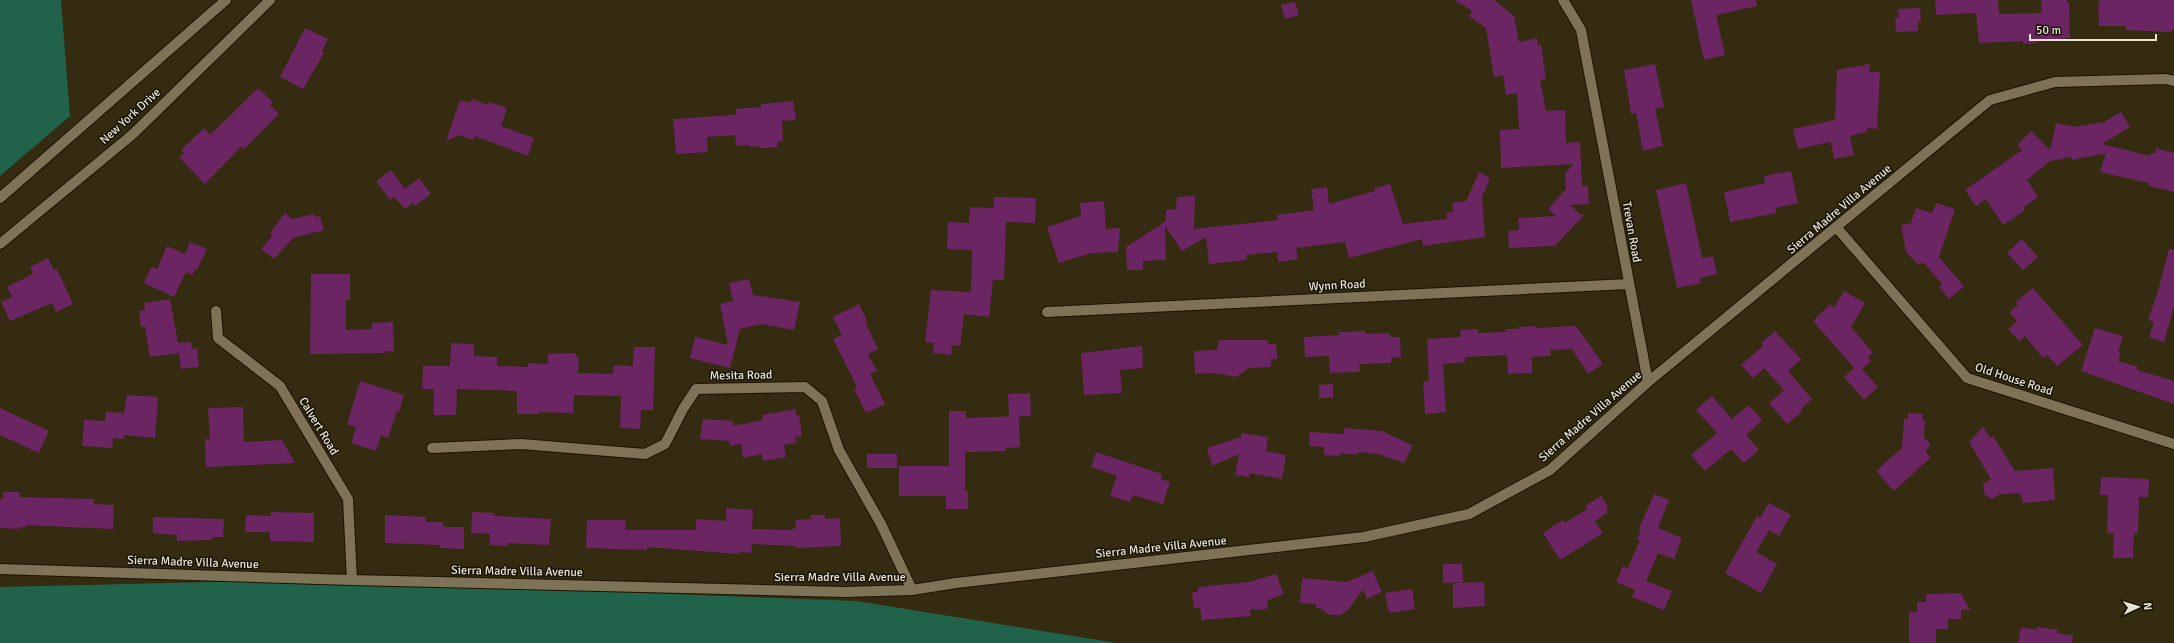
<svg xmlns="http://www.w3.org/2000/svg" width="2174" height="643" font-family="Signika,sans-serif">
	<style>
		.green { fill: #21634a }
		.building { fill: #6c2563 }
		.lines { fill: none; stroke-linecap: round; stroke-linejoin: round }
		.street-casing { stroke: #1d1300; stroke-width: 12 }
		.secondary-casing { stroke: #1d1300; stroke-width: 12 }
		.street { stroke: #7e7357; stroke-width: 10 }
		.secondary { stroke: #7e7357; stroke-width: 10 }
		.labels { text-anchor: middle; stroke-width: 3; stroke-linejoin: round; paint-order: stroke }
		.street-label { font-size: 12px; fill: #e9e3d4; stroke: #191409 }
	</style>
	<rect width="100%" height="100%" fill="#352b11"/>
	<path class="green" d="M0,0h61l9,116 -70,60z
		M301,580l555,21 261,42h-1117v-56z"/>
	<path class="building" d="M1455,0h39l20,16 5,26 18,-4 1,8 3,-1 5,34 -6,1 6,31 19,-1 1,33 14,-1 2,44h6l1,18 -19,1 11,10h3l-29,31 -46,2 -1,-17 11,-1 -1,-12 38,-2 -8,-7 18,-20 -1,-15 8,-10 -72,4 -1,-38 19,-1 -2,-36 -11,2 -3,-20 -9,2 -8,-49 -17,-12 3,-5z
		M1691,0h65l1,6 -41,9 9,40 -21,5z
		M1935,0h63l1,14 43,-1 -1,-13h26v3h2l1,35 -34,3v2l-13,1v-3l-44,2 -3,-30 -40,2z
		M2099,0h75v29l-4,3 -44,-2v-4h-27l-1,-20h1z
		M1295,2l4,13 -14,4 -4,-14z
		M1920,8l1,13h-3v10l-22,1 -1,-14h4l-1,-9z
		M305,28l23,11 -6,12 2,2 -21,36 -23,-12z
		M1655,64l9,43 -9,2 8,37 -20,5 -7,-38 -5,1 -7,-44z
		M1870,64l-1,8h11l-3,57 -10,-1v4l-17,4 4,19 -20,4 -3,-17 -33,7 -5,-20 42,-9 2,-50z
		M258,88l15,14 -3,3 9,9 -35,35 -3,-2 -36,37 -26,-27 5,-4 -3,-3 23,-22 6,7z
		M472,99l16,6 1,-3 18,6 -6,18 33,12 -6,18 -53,-20 -2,4 -14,-5 -13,6 14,-41 10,3z
		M793,101l3,19 -14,1 1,20 -6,1v5l-17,1v-2l-11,1v-2l-13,1 -1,-11 -28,2 1,15 -32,2 -3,-35 61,-4 2,-1v-5l25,-2v-3z
		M2121,112l9,15 -28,17 48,12v-3l5,1 1,-6 18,5v39l-25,-6v-3l-49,-11 6,-19 -34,7v-3l-22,4 -23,19 11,17 -14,10v4l-21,14 -17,-26 -10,7 -11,-16 57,-40 -5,-5 14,-14 19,19 6,-27 20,4 28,-5z
		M391,170l14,19 14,-11 12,16 -16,12 -2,-3 -8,6 -11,-12 -4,3 -14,-19z
		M1791,171l7,32 -22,5v5l-46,9 -6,-30 41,-9 -1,-7z
		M1479,172l11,6 -8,19 3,40 -62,9 -1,-7 -73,19 -4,-16 -49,6 2,11 -20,3 -1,-10 -31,3 1,5 -38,4 -3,-27 -24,14 -17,-25 1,34 -23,1v9h-16l-1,-23 40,-26v-11l10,-1 1,-12 18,-1 -1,33 84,-9 -1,-5 37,-5 -3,-21 16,-2 2,17 46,-13 -1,-3 16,-4 13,40 44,-5 -1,-6 7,-1 -1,-9 14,-2z
		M1686,183l16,75 11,-2 4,18 -17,4 1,5 -24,5 -21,-98z
		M994,197l42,1 -1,25 -29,-1 -2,58h-11l-4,37 -25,-3 -4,32 -8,-1 -1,10 -18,-2 1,-10 -9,-1 6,-52 40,2 1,-42 -25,-1 1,-27 21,1 1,-16 24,1z
		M1104,201l2,28 14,-1 -2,24 -27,1 -32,10 -12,-36 34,-11 -1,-13z
		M1936,203l19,6 -16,48 25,29 -15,13 -10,-12 3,-3 -19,-22 -4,3 -13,-13 -5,-27 10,-2 5,-15 16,5z
		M285,213l7,6 22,-5 1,3 5,-1 4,14 -31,8 -19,21 -13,-10 12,-14 -3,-2z
		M2022,239l16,18 -15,13 -16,-17z
		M190,242l17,7 -10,21 -2,-1 -3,6 -6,-3 -12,25 -30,-14 7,-16 6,2 10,-23 18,8z
		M2169,249l5,1v56l-10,36 -15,-5 5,-15 -6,-2 10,-29z
		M48,258l6,12 3,-1 16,35 -17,8 -4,-9 -42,18 -9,-19 11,-5 -5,-10 26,-13 -3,-7z
		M311,274h39v26h-4v30l26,-1v-6l21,-1 1,29h-8v2l-76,1z
		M749,279l4,16 47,7 -6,28 -33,-6 -21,5 -10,39 -40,-10 5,-21 33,8 -8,-41 13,-3 -4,-18z
		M2033,288l50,57 -26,21 -10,-11 -4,3 -18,-22 -6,5 -11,-12 9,-8 -8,-9 9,-7 -2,-3z
		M1844,291l21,12 -14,24 22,26 -5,4 3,4 -9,8 16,18 -14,13 -20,-23 10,-9 -41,-47 17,-17 4,4z
		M170,299l8,44 13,-1 1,7 5,-1 2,19 -18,2 -2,-16 -29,4 -5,-31 -4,1 -2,-16 6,-1 -1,-7z
		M859,304l8,17 -2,1 13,27 -10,5 9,17 -7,3 15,30 -19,9 -12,-24 3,-2 -24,-48 9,-4 -9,-18z
		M1536,326v2l40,-2 27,38 -15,10 -16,-25 -22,1 1,6 -19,1v16l-24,1 -1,-19 -42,2v5l-22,2 3,48 -21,2 -2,-32 6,-1 -2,-42 34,-2 -1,-7 18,-1v4l28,-1v-3h12v-2z
		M2095,328l28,8 -5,16 3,1 -3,8 20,6 -1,3 37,11v23l-93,-33z
		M1365,331v3l25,-1v4h10l1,20 -10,1v5l-32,1 1,8 -30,1 -1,-17 -24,1 -1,-20 35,-2v-3z
		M1775,331l26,28 -13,12 24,28 -11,10 2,2 -16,13 -18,-21 15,-13 -20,-22 -11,10 -12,-13 22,-19 -2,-3z
		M1219,340h49v4h8l1,15h-6v8l-22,1 -13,9 -22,-4 -19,1 -1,-23 23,-1z
		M451,343l23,1v12l23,1v9l31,1v-4l20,1v-10l28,-1v4h3l-1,16 35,1 1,-9 19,1 1,-19h21l-2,63h-12l-1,19 -20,-1 1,-32 -47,-1 -1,18 -34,-1v2h-22v-23l-60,-2 -1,26h-22v-26h-12l1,-23h27z
		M1142,346l1,22 -23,2 2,23 -38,2 -3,-42z
		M360,381l44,14 -5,17 -2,-1 -9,27 -7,-3 -5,16 -25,-8 5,-16 -9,-3z
		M1333,384v14h-14v-13z
		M1030,393l1,23 -22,1 -1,-23z
		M127,395l31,2 -3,41 -31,-3v4l-11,-1 -1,10 -30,-2 2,-26 21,1 1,-9 18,1z
		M1712,396l20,23 17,-14 13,15 -16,15 13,15 -15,13 -13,-14 -26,22 -14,-16 26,-22 -21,-23z
		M243,407l1,35 38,-2 13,23 -89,4 -1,-28h5l-2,-31z
		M0,408l49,23 -10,22 -39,-18z
		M795,409l2,7 2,-1 3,21 -7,1 1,6 -12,2 2,12 -23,4 -1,-7 -19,4 -2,-14 -11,2 -1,-5 -29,-2 3,-20 30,2v5l30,-6 -1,-5z
		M949,411h17v7l53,-2 1,31 -14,1v3l-41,1v39h3v18h-22v-13h-47v-30h50z
		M1908,413l15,1 -1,6h3l-1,17 7,8 -6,6 6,6 -37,34 -18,-20 26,-23 2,-29h4z
		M1983,427l7,11 3,-2 22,35 38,-3 2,32 -32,3 -3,-10 -20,1 -8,5 -8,-5 -1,-10 8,-5 -22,-37z
		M1344,428l38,3 30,14 -1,4 -7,14 -26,-9 -20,-2v3l-17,-2 -1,3 -16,-1v-8l-15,-1 1,-14 34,2z
		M1242,433l26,4 -2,14 20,4 -4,24 -32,-6 -1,4 -14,-2 4,-21 -27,12 -5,-18 34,-11z
		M1096,452l66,22 -1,5 9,3 -7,22 -30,-9 -3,7 -20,-6 7,-20 -26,-9z
		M867,454h30v14h-30z
		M2101,477l48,2 -1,18h-9l-1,37 -4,-1 -1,25h-20l1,-25h-7l1,-38h-8z
		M3,492h17l-1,5 75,2v5l20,1 -1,24 -87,-4v2h-7v2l-19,-1v-29h3z
		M1654,494l15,6 -11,28 24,10 -8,21 -16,-6 -12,28 26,10 -8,19 -32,-13 3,-7 -19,-8 7,-16 5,2 12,-28 -3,-1 4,-9 -2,-1z
		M1601,496l7,11 -2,2 2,3 -13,9 8,12 -43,27 -17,-27 20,-13 2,3 22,-14 -2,-3z
		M1769,503l22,12 -12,21 -10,-6 -13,22 21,12 -16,29 -36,-20 32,-57 3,2z
		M726,508l27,2 -1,19 38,1 6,-2 -1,-8 16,-1 -1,-4h15v4l15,-1 1,28 -45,2v-2l-44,-2 -1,9 -11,-1 -1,2 -92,-7v3l-61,-2 1,-28h39l-1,10h71v-11l30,2z
		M271,512l43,1v29l-44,-1v-9h-25l1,-17 25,1z
		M472,512l22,1v3l57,3 -2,26 -41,-2 -1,3 -17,-1v-11l-19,-1z
		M385,515l41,2v5h16l2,5h20v22l-24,-1v-3l-55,-2z
		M153,517l71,2 -1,18h-11v3l-35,1v-6l-24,-2z
		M1443,564h19l1,18 -20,1z
		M1375,570l-2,2 9,20 -15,7 -4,-10 -14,20 -8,6h-11l-10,-7h-4v-4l-16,-1 2,-25 45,4z
		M1276,574l8,20 -16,6 -1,9 -17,1 1,6 -49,4 -2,-12h-6l-2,-16h6v-5l51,-5z
		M1484,582l1,24 -32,2v-25z
		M1412,589l3,20 -26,4 -4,-20z
		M1961,593l9,17h-9v9h-13v10h-12v14h-27v-31h8v-10h9v-8z
		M2021,627l15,3 1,-3 21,3 -1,3 16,3 -1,7h-54z"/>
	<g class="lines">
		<defs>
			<path id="street" d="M1563,0l18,30 67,352
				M1837,228l130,150 207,66
				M216,311l2,27 62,48 68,113 4,81
				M1047,312l582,-28
				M432,448l89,-4 124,10 20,-10 18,-35 13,-20 109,-2 17,14 17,49 42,74 31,66
				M0,569l352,11 493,12 67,-2 44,-7 408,-46 105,-23 81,-44 98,-88 342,-282 65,-18 111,-3 8,2"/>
			<path id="secondary" d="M0,198l226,-198
				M0,244l133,-110 137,-134"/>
		</defs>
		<use href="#street" class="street-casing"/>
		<use href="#secondary" class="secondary-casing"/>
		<use href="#street" class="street"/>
		<use href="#secondary" class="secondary"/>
	</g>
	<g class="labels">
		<g class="street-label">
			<text transform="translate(130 116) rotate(-42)" y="4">New York Drive</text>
			<text transform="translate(1839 209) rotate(-40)" y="4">Sierra Madre Villa Avenue</text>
			<text transform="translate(1632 232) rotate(80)" y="4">Trevan Road</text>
			<text transform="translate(1337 285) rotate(-3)" y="4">Wynn Road</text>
			<text transform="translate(741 375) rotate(-1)" y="4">Mesita Road</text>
			<text transform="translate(2014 379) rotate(18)" y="4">Old House Road</text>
			<text transform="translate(1590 416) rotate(-41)" y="4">Sierra Madre Villa Avenue</text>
			<text transform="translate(319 426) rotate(59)" y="4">Calvert Road</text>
			<text transform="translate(1161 547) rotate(-6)" y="4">Sierra Madre Villa Avenue</text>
			<text transform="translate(193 562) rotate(2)" y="4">Sierra Madre Villa Avenue</text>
			<text transform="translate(517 571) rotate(1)" y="4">Sierra Madre Villa Avenue</text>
			<text x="840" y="581">Sierra Madre Villa Avenue</text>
		</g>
	</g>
	<g transform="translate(2138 607) rotate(86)" stroke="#191409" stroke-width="3" paint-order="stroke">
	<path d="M0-3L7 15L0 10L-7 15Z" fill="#e9e3d4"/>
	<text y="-6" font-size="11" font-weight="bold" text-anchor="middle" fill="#e9e3d4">N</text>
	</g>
	<path d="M2030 34v6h126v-6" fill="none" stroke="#e9e3d4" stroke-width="2"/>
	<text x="2036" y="34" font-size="12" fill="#e9e3d4" stroke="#191409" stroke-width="3" paint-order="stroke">50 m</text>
</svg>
